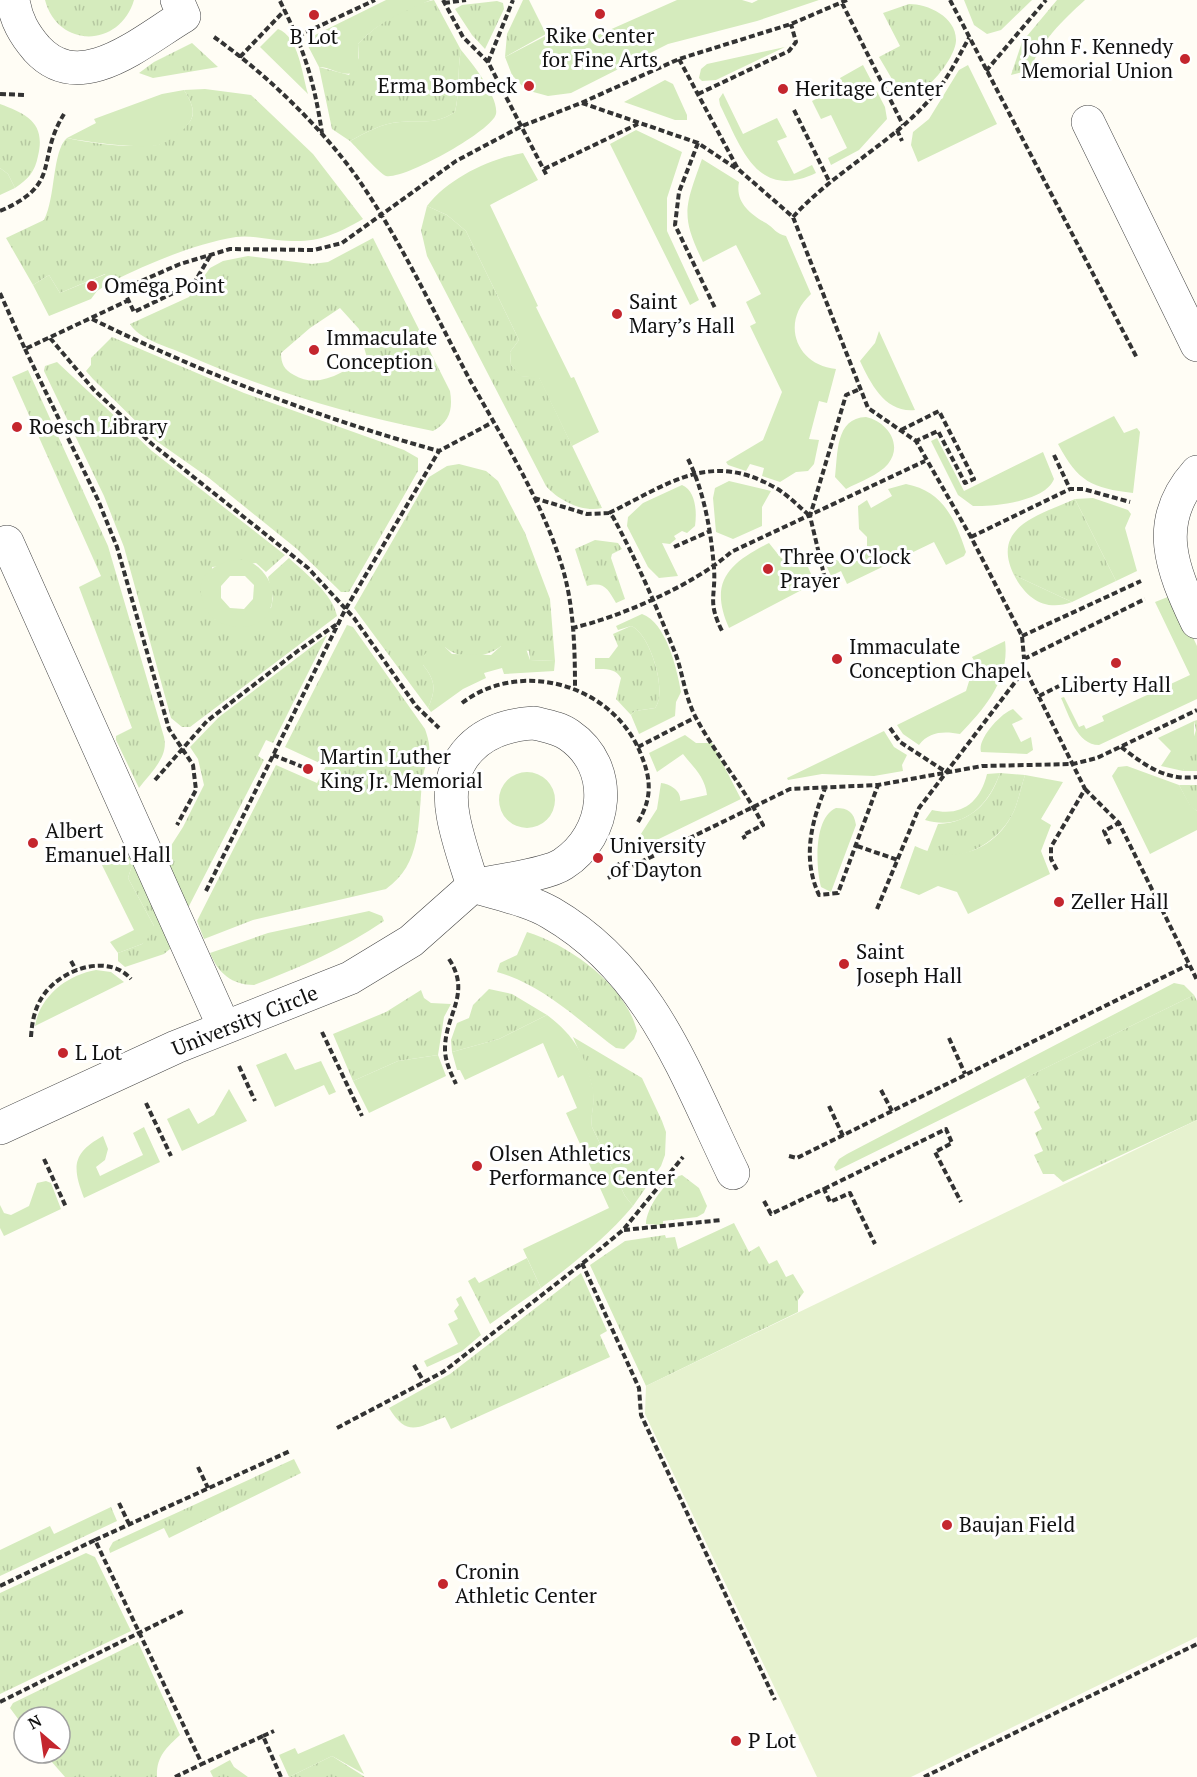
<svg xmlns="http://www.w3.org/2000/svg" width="1197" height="1777" font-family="'PT Serif',serif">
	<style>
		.grass { fill: url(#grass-tufts); fill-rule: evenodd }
		.garden { fill: #d5ebbd; fill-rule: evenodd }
		.pitch { fill: #e6f2cf }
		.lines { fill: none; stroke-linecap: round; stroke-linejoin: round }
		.minor-casing { stroke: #444; stroke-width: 34 }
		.path { stroke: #333; stroke-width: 4; stroke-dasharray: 6 3; stroke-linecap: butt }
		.minor { stroke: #fff; stroke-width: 33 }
		.poi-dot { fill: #c4262e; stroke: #fff; stroke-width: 2 }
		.labels { text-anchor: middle; stroke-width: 6; stroke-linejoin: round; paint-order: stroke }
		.poi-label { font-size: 21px; fill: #111; stroke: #fff; text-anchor: start }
		.street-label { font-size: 21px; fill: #111; stroke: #fff }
	</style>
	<defs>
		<pattern id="grass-tufts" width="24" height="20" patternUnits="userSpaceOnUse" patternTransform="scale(1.5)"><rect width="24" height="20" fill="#d5ebbd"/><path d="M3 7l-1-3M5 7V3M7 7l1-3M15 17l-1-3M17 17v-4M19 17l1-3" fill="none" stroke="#b6c8a1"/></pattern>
	</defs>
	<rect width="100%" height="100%" fill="#fffdf5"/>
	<path class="grass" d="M45,0h89c-14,48 -76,49 -89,0z
		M434,0l27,50c-4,21 -1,41 -6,62 -22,14 -31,7 -55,10 -18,1 -35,11 -50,19l-18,-12 -13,-62 30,8 10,-17 -1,-14c20,-21 47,-38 76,-44z
		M523,0h6l17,34 -41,23 2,-23z
		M964,0h68l-31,30 -14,4 -13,-9z
		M1057,0h28c-23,21 -44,41 -55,70l-19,5 11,-33z
		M497,1l6,2 1,6 -19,40 -13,-14 -17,-26 7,-4z
		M909,4c19,0 48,13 47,37 -1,15 -21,41 -34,49 -8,5 -15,3 -23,1l-20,-34 21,-11 -17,-33z
		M192,43l26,24 -65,11 -14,-5 15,-11z
		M205,89l46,6 62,59 50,65c-32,18 -48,25 -86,21 -14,-1 -27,-5 -41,-3 -43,7 -86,26 -125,45l-6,-8 -45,19 -11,-18 -16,10 -27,-47 38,-18c12,-23 8,-69 23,-82 28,6 61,10 90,7 6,-1 11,-6 16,-9 22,-15 26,-22 11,-46z
		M0,104c27,10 46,19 38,52 -3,16 -10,23 -23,32l-7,-14 -8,-6z
		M427,206l20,9 19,16 53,109 -9,12 1,13 10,11 18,1 63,131c-19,5 -44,-8 -56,-22l-119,-230 -6,-26z
		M373,238l77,153c3,18 0,31 -17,40 -91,-18 -166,-41 -251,-78 -16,-7 -43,-14 -52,-29l59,-27 21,-29 13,-7 25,-5 64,8 16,-2zM340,308l19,21 8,29c-23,13 -48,32 -73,17 -10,-5 -13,-12 -13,-22l29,-25z
		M112,337l132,56 160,57 14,8v13l-69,121h-8l-44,-43 -88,-71 -54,-38 -62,-61 -7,-8 5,-6v-7z
		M57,362l95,89 133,104 -19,17 -10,-9 -44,4 3,53 56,-12 2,-10 -5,-21 21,-19c16,15 44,36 48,58l-147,111h-8l-11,-9 -47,-171 -20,-51 -60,-125 1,-5z
		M28,370l80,176 56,191c5,20 -13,35 -25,51l-23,-48v-4l16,-8 -53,-141 22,-11 -89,-199z
		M459,464l27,7 12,10 27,52 25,66 5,62 -25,-1 -1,-9 -28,-5c-14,12 -41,15 -56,1l-22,18c13,16 13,25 5,43l-74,-100 75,-131 18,-11z
		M1075,499l41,82 -44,21 -58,-27c-24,-49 26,-60 61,-76z
		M595,540l23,3 4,6 -10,5 -1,4 14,41 -9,4c-8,-14 -12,-22 -29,-17l-12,-37z
		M347,625l6,2 72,102c10,28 0,28 -3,54 -4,39 0,81 -36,106l-133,31 -49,19 -7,-18 79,-156 41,18 9,-17 -41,-19z
		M631,626c19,7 37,66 24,82l-20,3 -4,4 -15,-16 5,-21c-6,-10 -15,-9 -26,-9v-11h14l9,-12 -5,-12z
		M327,635l-54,108 -7,-3 -8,16 6,4 -75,146h-4l-20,-51 18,-28 21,-42 -6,-26 -8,-12 29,-30z
		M1197,720v51h-14l13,-41 -2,-9z
		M1000,773l25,2c-4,12 -6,24 -11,36 -15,32 -53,54 -87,41l11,-28c32,-1 52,-21 62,-51z
		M1179,785h18v26l-7,-5z
		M134,859l37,89 -7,6 -39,13 -7,-6v-8l24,-9 12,-18 -26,-48z
		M369,911l13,5 2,5c-41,28 -83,46 -130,64 -22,0 -36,-12 -44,-32l58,-20z
		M527,932c43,13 99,54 110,99l-3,8 -10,10 -8,-1 -7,-5c-35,-27 -69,-59 -112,-71l3,-9 17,-8z
		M489,989l23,5 35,21 -48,24 -47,13 -1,-12 6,-17 12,-5 4,-13z
		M421,990l3,8 7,5 20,1 -7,13 -6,38 -40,6 -45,20 -20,-47 53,-22z
		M1194,995l3,6v119l-134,62 -9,-8h-11l-9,-19 9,-4 -8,-18 7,-4 -8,-17 6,-4 -15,-30z
		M573,1037l69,41 20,43 4,11 -1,23 -4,11 -28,40 -8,-10 -33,-69c-2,-13 3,-22 1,-34 -2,-19 -13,-39 -20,-56z
		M682,1175l17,13 8,18 -3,7 -7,4 -34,4v4l-17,-1c0,-16 20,-45 36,-49z
		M734,1223l15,29 10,-6 10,18 8,-4 9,17 7,-3 11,18 -6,8v12l-152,74 -56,-121 35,-24 40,-6 1,3 9,-1 3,12z
		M527,1258l14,30 -51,36 -22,-43 7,-4 4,6z
		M581,1273l26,58 -7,4 10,22 -159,72 -6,-12c-28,11 -38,20 -56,-9l61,-34z
		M294,1459l7,14 -132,65 -5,-10 -54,25 -1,-4 4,-7z
		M111,1507l6,14 -117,55v-26l50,-24 4,8z
		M86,1553l9,4 36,74 -131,63v-101z
		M138,1642l42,93c-14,13 -24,22 -23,42h-92l-21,-24h16v-36h-36v10l-14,-19 3,-5z
		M332,1756l33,21h-76z
		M230,1760l4,7 14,10h-35l-3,-6z"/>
	<path class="garden" d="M386,0h45c-30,13 -50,20 -73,44l1,26c-14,10 -26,-3 -40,-3l-12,-23v-5z
		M677,0h65l10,3 6,-3h61l-62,21 -89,23 -97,49 -23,3 -22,-6 -14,-15 -7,-18 56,-29 10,19z
		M278,29c21,8 24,45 30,65l-48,-47z
		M785,47l-69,33 -14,1 -3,-3 2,-9 6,-5z
		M461,50c11,13 38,47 35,64 -4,17 -92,66 -110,62 -7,-3 -29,-28 -36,-35 15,-8 32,-18 50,-19 23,-3 33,4 55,-10 5,-20 2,-41 6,-62z
		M863,65l22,42 2,12 -28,31 -28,15 -3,-7 19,-10 -16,-33 -10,4 -9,-18 31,-16 -3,-7z
		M968,65l29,59 -79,38 -7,-17 2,-13 16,-13 30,-49z
		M665,80l8,4 14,31v5h-12l-51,-18z
		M184,90c12,19 13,29 -5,43 -5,4 -14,10 -20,12 -19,4 -72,-3 -92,-7l29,-15 -2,-4 68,-25z
		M723,93l20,41 34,-16 10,19 -10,4 17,33 18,-9 4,8c-59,28 -74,-24 -96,-68l-1,-6z
		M636,130l46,22 -15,46v33l32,69 -9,5 -80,-161z
		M523,153l15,27 -48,25 48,101 -2,1 35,71 3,-1 25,55 -27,14 -33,-68 -19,-2 -9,-11 -1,-13 9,-12 -53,-109 -19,-16 -20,-9c22,-28 62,-47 96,-53z
		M702,159l37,23c-4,20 11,32 27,41 8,5 10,11 20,13l25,58c-31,28 -15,71 25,75l-9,34 -8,-2 -10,38 10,1 -5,24 -6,7 -12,1 -16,10 -18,-6 2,-8 -14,-4 -4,7 -18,-6 -2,-3 37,-22 19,-48 -32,-66 6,-3 -10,-21 15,-8 -25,-49 -33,17c-23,-47 -18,-55 -1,-103z
		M0,168l8,6 7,14 -15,7z
		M106,274l5,8 -14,9 -6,8 -42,17 -16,-31 16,-10 11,18z
		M879,331l36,79c-30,3 -44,-26 -55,-49l15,-18z
		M1114,416l10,17 13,-5 3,4 -7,61c-41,-5 -55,-11 -75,-49z
		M866,417c20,4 38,27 22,47 -9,11 -29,18 -42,25l-11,-12c3,-23 0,-59 31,-60z
		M937,438l27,53 79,-39 11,27c-8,22 -60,28 -81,27l-15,-11 -27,-54z
		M729,481l42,10 -9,16v19l-29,13 -17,-7 -3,-34 2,-10z
		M906,484c37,7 49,35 60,68l-2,4 -18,9 -12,-23 -87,42 -6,-13 -10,5 -6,-13 8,-4 12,4 12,-2 10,-11v-13l-8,-8 -1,-23 9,-6 4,8 21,-12 -4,-7z
		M682,485c14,6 15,27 13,41l-8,7 -5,-2 -8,5 2,3 -6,5 -8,-1 16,33 -19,2 -11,-11 -21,-41 1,-9 15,-14z
		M1093,498l35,12 3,4 -6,14 12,43 -21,10 -41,-82z
		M769,543l12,15 27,9 7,16 -86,45c-21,-47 1,-65 40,-85z
		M244,559c45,17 35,80 -17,66 -8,-2 -17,-7 -21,-16 -17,-33 9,-48 38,-50zM230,576h15l9,9 -1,14 -9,10 -14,-1 -9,-10v-12z
		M1014,575l58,27c-27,10 -46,-4 -58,-27z
		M1173,595l24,51v53l-98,46c-22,0 -30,-30 -38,-47l3,-1 15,30 5,-2 2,4 18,-8 -2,-5 88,-41 -35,-73z
		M642,614c24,8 35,55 39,78l-5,10 -1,14 -36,18 -8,-19 4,-4 20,-3c13,-16 -5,-75 -24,-82l-13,4 -2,-4z
		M514,641l10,2 6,17 25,1 -1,10 -50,3 -2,-6 -18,5 2,5 -23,11 -32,23 -3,-4c8,-18 8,-27 -5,-43l1,-10 10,-10 11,2 7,7 39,1 10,-9z
		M1005,641c5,38 -20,67 -45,93 -15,-3 -31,-3 -41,11l-16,-11 -6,-9 69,-34 9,-29 -3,-5z
		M1013,709l10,10 -11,5 9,18 10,-5 2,13 -6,4 -46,-2c-4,-13 20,-39 32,-43z
		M1194,721v27l-11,23 -22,-5 10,-15 -13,-13z
		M884,731l10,16 13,8 -5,10 1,6 -29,5 -52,-2 -34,6 -1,-2z
		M685,735l11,8h16l29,56 -113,55 29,-45 4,-26c9,1 21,8 19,18l27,-6c-2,-18 -13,-27 -24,-41l-26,18 -8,-19z
		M1127,766l52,19 11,20 7,6v19l-47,24 -38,-78 6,-9z
		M499 800a28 28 0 1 1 56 0a28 28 0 1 1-56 0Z
		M1000,773c-12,34 -38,58 -75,47l7,-10c29,7 48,-7 55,-36z
		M1025,775l38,7 -22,37 10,6 -10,26 9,23 -82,40 -11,-22 -19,-6 -19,9 -19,-7 15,-42c40,19 80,5 99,-35 5,-12 7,-24 11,-36z
		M836,808c12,0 18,4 20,17l-25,67 -10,-5c-5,-19 -8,-69 15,-79z
		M118,853l16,6 -6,19 26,48v6l-12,12 -24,9 -8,-11 24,-12 -35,-71z
		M96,970l15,2 13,10 -89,44c5,-30 32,-51 61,-56z
		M1174,983l10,2 10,10 -358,176 -2,-4 5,-8 8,-5z
		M547,1015c27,20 39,41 46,74 3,14 -3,24 -1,38l33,69 8,10c-27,32 -59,57 -92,82l-18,-39 86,-41 -43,-95 11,-5 -14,-33 -5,3 -15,-35 -78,37 -5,-10h-3l-5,-18 47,-13z
		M286,1053l9,17 26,-9 15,31 -7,3 -5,-10 -49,22 -19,-42z
		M438,1055l8,21 -77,37 -16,-32 45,-20z
		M229,1089l18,32 -65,30 -15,-32 22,-11 9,16 16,-9z
		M144,1127l16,35 -76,36c-12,-31 -12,-45 19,-62l5,13 -3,11 -9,7 4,9 43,-21 -10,-22z
		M46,1181l5,2 10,26 -57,27 -4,-8v-23l4,8 7,2 18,-9 8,-23z
		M461,1296l20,39 -19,16 -35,16 -3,-6 34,-17 -10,-20 10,-5 -4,-8 5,-6 -3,-6z
		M344,1734l20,40 -32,-18 -43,21 -10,-22 16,-7 3,6z"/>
	<path class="pitch" d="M1197,1120v517l-286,140h-94l-172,-363 1,-28z"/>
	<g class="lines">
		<defs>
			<path id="minor" d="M13,0c3,20 11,34 24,49 44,48 106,-9 147,-33l-7,-16
				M1088,122l109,223
				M1197,472c-45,50 -25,97 0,150
				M0,545l7,-3 217,485
				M534,723c12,3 25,5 35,12 47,32 39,100 -6,129 -16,11 -68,17 -90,22 -7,-23 -16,-47 -20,-71 -10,-57 28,-89 81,-92z
				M0,1128l176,-81 174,-69 61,-37 62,-55c25,8 56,14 78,27 100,58 134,161 182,260"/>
		</defs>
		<use href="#minor" class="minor-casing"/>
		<path class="path" d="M443,0l20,37 25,25 59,114
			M950,0l187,358
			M280,1c24,48 34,79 42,132
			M444,3l22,-3
			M842,3l61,122
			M298,36l77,-36
			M214,37c51,36 106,89 142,139 45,64 78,137 115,206 32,57 69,116 89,178 14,41 15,88 15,130
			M240,57l45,-47
			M679,59l59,110 55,48 75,191 48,33 55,96 51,99 3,33 60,120 -34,58v12l6,11
			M488,62l25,-62
			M986,71l60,-71
			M0,94l25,1
			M698,94l91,-43 7,-9 -5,-18
			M582,103l116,40 39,26
			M794,110l35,71
			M897,130l5,11
			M698,143l-19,49 -4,33 40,83
			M544,169l94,-45
			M0,211c63,-27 35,-50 64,-97
			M793,217c42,-47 104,-76 142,-124 14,-16 23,-36 34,-55
			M210,256l-16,27 -60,29 -11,-23 57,-25 50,-15 84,1 28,-7 114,-82 66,-35 59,-23 98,-44 112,-35 56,-24
			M0,293l25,56 104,-49
			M92,319c112,55 227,99 347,132
			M50,338l44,52 58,54 156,124 46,50 62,88 23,22
			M25,349l73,151 19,47 52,182 24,36 3,25 -19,35
			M901,430l38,-19 35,68 -9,4 -27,-52 -22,10
			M1054,455l16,34
			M688,459c16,32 23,72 26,109 2,29 -7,33 8,63
			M534,498l53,16 22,-1 4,4c24,44 44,91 63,138 7,20 9,41 19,61 20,38 49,71 68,109l-20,10 2,4
			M609,513c58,-28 100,-63 165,-26 13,7 24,19 36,29
			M971,537l99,-48h13l47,13
			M674,547l34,-15
			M825,579l-15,-63 36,-121 14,-6
			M572,628c46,-10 124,-44 159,-76l194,-91
			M1022,636l119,-55
			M1024,659l121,-60
			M1039,696l20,-10
			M462,703c59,-45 150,-18 178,49 11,26 13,45 -2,70
			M890,728l10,14 46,30
			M638,747l58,-30
			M1121,747c24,18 44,34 76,30
			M273,755l35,14
			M155,780l52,-59 92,-71 41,-28
			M826,786c-15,37 -24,72 -7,109l19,-2 40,-108
			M1085,789l34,34 78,157
			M1110,844l-6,-13 15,-8
			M857,846l41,14
			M617,863l4,8
			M608,878l182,-89 88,-4 104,-19 91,-2 24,-6 100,-48
			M206,891l139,-281 94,-159 54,-29
			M877,909l42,-101 106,-139
			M449,959c23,35 -4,55 -4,90 0,13 6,24 11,35
			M71,961l5,9
			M322,1032l40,84
			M31,1037c1,-16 4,-31 14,-44 18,-24 63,-40 86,-14
			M949,1038l16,36
			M239,1066l16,35
			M881,1090l11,21
			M146,1103l25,53
			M829,1106l14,30
			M789,1156l8,2 18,-9 373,-184
			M44,1159l22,48
			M824,1189l122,-60 6,14 -17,9 26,50
			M764,1201l7,13 53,-25 6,13 20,-9 25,51
			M624,1230l98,-10
			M582,1263l57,125 2,27 134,285
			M414,1365l10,17
			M337,1428l106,-56 145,-113 35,-29 60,-73
			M198,1467l10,21
			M119,1503l10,21
			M0,1586l95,-46
			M0,1702l183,-91
			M263,1736l11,-5
			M175,1777l27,-13
			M281,1777l-18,-41 -61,28 -107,-224 195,-89
			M924,1777l273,-133"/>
		<use href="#minor" class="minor"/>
	</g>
	<g class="poi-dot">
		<circle cx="600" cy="14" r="6"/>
		<circle cx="314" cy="15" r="6"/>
		<circle cx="1185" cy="59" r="6"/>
		<circle cx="529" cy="86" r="6"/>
		<circle cx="783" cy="89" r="6"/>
		<circle cx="92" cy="286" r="6"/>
		<circle cx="617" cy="314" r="6"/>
		<circle cx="314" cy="350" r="6"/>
		<circle cx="17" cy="427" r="6"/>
		<circle cx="768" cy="569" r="6"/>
		<circle cx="837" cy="659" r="6"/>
		<circle cx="1116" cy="663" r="6"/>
		<circle cx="308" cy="769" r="6"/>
		<circle cx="33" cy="843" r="6"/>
		<circle cx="598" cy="858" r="6"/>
		<circle cx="1059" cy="902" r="6"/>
		<circle cx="844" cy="964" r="6"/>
		<circle cx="63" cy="1053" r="6"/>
		<circle cx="477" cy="1166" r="6"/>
		<circle cx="947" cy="1525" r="6"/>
		<circle cx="443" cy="1584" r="6"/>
		<circle cx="736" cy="1741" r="6"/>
	</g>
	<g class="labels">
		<g class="poi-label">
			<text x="600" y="43" text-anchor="middle">Rike Center<tspan x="600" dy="24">for Fine Arts</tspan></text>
			<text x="314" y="44" text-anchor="middle">B Lot</text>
			<text x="1173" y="54" text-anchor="end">John F. Kennedy<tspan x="1173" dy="24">Memorial Union</tspan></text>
			<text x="517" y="93" text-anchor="end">Erma Bombeck</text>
			<text x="795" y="96">Heritage Center</text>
			<text x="104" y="293">Omega Point</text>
			<text x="629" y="309">Saint<tspan x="629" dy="24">Mary’s Hall</tspan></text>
			<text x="326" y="345">Immaculate<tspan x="326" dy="24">Conception</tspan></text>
			<text x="29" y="434">Roesch Library</text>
			<text x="780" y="564">Three O'Clock<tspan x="780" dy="24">Prayer</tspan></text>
			<text x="849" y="654">Immaculate<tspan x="849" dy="24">Conception Chapel</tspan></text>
			<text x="1116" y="692" text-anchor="middle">Liberty Hall</text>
			<text x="320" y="764">Martin Luther<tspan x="320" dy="24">King Jr. Memorial</tspan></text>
			<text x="45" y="838">Albert<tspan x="45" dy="24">Emanuel Hall</tspan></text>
			<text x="610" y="853">University<tspan x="610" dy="24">of Dayton</tspan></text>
			<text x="1071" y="909">Zeller Hall</text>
			<text x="856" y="959">Saint<tspan x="856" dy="24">Joseph Hall</tspan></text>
			<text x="75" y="1060">L Lot</text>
			<text x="489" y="1161">Olsen Athletics<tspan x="489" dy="24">Performance Center</tspan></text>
			<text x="959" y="1532">Baujan Field</text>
			<text x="455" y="1579">Cronin<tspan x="455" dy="24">Athletic Center</tspan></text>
			<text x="748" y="1748">P Lot</text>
		</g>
		<g class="street-label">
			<text transform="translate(245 1021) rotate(-22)" y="7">University Circle</text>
		</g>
	</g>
	<g transform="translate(42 1735) rotate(331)"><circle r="28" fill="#ffffff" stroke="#a0a0a0" stroke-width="1.5"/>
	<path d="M0-4.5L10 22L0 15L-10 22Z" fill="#c4262e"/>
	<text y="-9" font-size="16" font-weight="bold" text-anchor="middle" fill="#111111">N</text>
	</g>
</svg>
